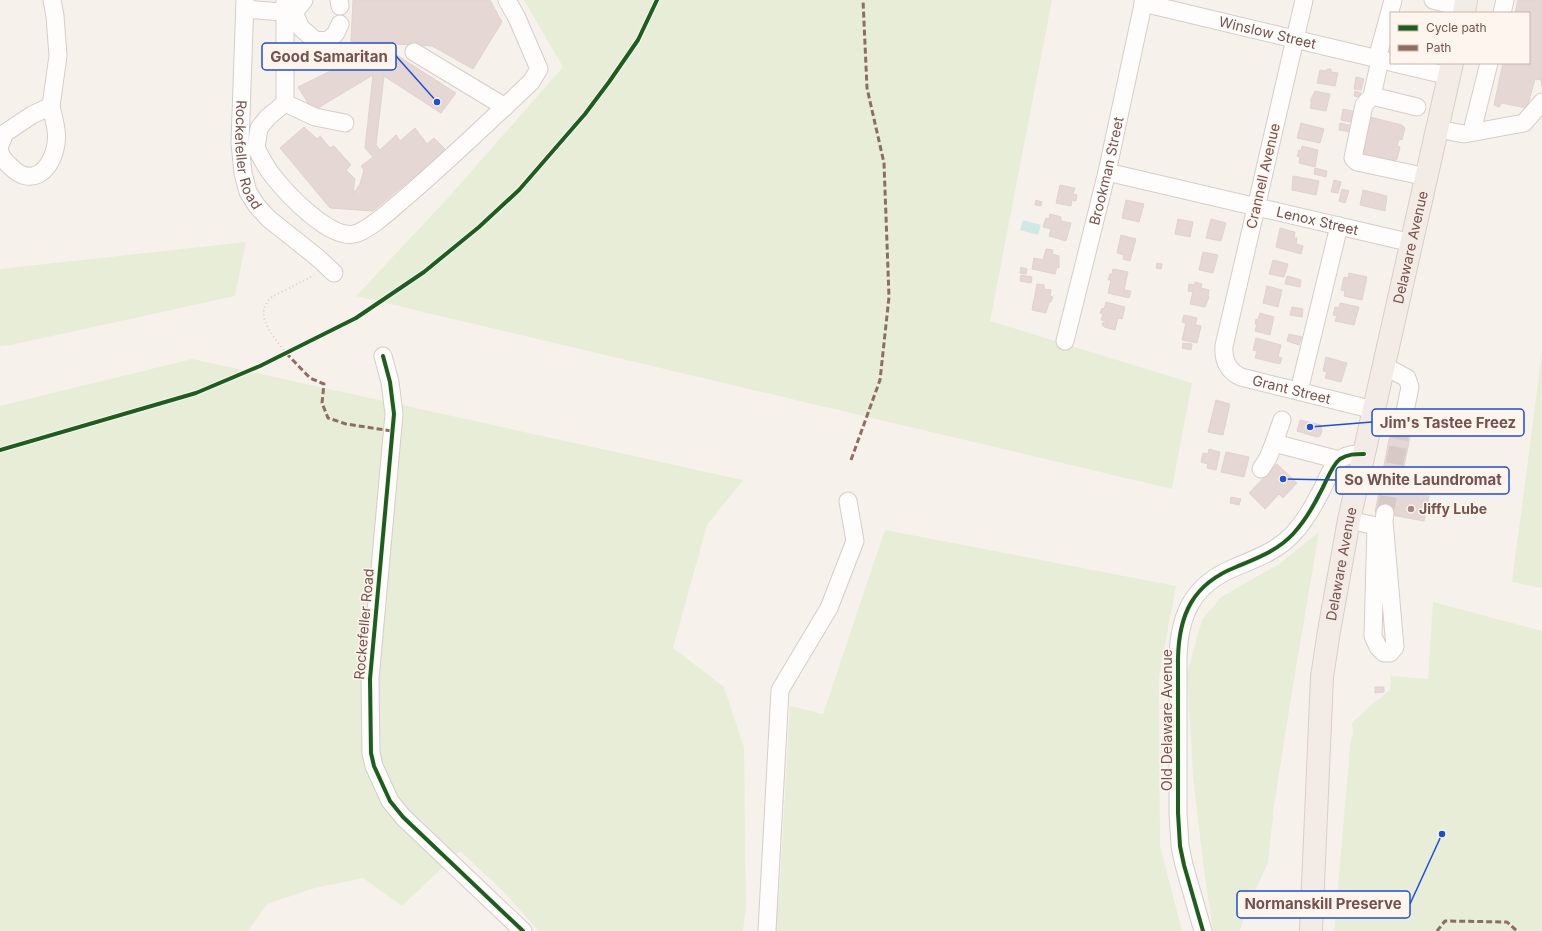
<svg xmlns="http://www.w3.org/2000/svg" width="1542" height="931" font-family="Inter,sans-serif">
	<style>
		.green { fill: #e8edd7 }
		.water { fill: #cee9e6 }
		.building { fill: #e4d7d4; stroke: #e0d3cf }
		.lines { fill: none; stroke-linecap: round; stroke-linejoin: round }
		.minor-tunnel { stroke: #d7c9c4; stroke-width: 17; stroke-dasharray: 17 8; stroke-linecap: butt }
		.minor-casing { stroke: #d6ccc8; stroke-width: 19 }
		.major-casing { stroke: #d8ceca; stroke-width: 24 }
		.path { stroke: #dad0cf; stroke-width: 2; stroke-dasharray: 1 3; stroke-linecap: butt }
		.minor { stroke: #fefdfc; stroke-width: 17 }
		.major { stroke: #f3ebe6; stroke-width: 22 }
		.quiet { stroke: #8d6e63; stroke-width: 3; stroke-dasharray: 6 3; stroke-linecap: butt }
		.cycleway-casing { stroke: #fff5ef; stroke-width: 6 }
		.cycleway { stroke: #1b5e20; stroke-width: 4 }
		.poi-dot { fill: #a38a84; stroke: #fff5ef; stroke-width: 1.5 }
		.labels { text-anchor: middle; stroke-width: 3; stroke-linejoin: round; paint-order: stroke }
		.street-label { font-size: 14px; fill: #76524c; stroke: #fff5ef }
		.poi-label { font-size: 14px; font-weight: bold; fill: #76524c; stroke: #fff5ef; text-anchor: start }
		.leader { fill: none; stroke: #1d4ed8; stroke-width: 1.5 }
		.callout-dot { fill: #1d4ed8; stroke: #fff5ef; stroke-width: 1.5 }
		.callout { fill: #fff5ef; stroke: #1d4ed8; stroke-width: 1.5 }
		.callout-label { font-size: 15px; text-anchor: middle; font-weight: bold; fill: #76524c }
	</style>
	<rect width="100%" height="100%" fill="#f7f1ec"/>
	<path class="green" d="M524,0h528l-62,321 202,62 -20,106 -816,-193 92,-98 115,-131z
		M246,242l-11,54 -224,49 -11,1v-77z
		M1542,353v235l-30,-6z
		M192,359l551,121 -36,45 -34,123 51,39 20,60 2,160 -3,24h-204l-39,-43 -40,-37 -58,55 -39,-28 -48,10 -48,16 -19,27h-248v-525z
		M885,530l291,56 -17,90 1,170 22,85h-407l5,-50 10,-175 33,8z
		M1319,532l-27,159 -18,115 -6,57 -20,43 -8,25h-27l-10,-68 -10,-87 -6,-103 15,-53 19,-23 58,-33z
		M1433,602l109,29v300h-208l17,-194h2l-1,-14 18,-17 20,-16 1,-14 37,3z"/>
	<path class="water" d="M1023,220l18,5 -3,10 -18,-5z"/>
	<path class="building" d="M353,0h137l12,22 -29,47 -41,-23 -38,-2 1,10 61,39 -15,20 -57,-37 -8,69 4,5 16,-15 4,6 15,-13 12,16 7,-6 12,12 -73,61 -43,-3 -50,-60 24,-21 13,12 3,-3 10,12 4,-2 17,19 -5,5 9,9 -2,15 7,-10 4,-14 -3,-4 12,-9 -8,-9 8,-73 -60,36 -15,-24 67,-33v-10l-14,-3z
		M1518,0h24v87l-1,-7 -6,-1 -8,29 -26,-5 -2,4 -5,-2 9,-42h26v-50h-14z
		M1327,69h4v3l7,1 -3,13 -18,-3 3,-13 6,1z
		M1356,77l8,2 -3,11 -7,-1z
		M1315,91l15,3 -4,17 -16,-3 2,-7h-2z
		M1355,91l6,2 -2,4 -5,-1z
		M1343,109l14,3 -3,11 -13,-3z
		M1370,117l32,8 3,3 -3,12 -3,-1 -2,7 3,1 -3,12 -3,2 -33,-7z
		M1301,123l23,6 -4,14 -23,-5z
		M1340,123l13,3 -2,6 -12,-2z
		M1302,146l16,4 -3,17 -16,-4 1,-6 -3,-1 2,-6 2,1z
		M1315,168l12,3 -1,6 -12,-3z
		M1293,176l26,5 -3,14 -24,-5z
		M1334,180l7,2 -3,11 -7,-1z
		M1060,185l15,3 -2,6 4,1 -1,6 -4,-1 -1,6 -15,-3z
		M1342,189l7,2 -4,12 -6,-2z
		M1363,190l24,6 -2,15 -25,-6z
		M1036,200l6,2 -1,4 -6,-1z
		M1126,200l18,4 -5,18 -17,-4z
		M1050,214l11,3v4l10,2 -5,18 -17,-5 2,-7 -8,-2 3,-9 3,1z
		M1178,219l15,3 -3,15 -15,-3z
		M1211,219l15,4 -5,18 -15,-3z
		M1280,228l15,4 -1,6h3l-1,6 7,2 -2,8 -25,-7z
		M1121,235l15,4 -6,22 -7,-2 1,-4 -7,-2z
		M1046,249l7,1 -1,4 7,2v12l-2,-1 -2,7 -23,-5 2,-11 9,2z
		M1203,252l15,3 -5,18 -14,-3z
		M1273,260l15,4 -4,13 -15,-3z
		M1157,263l5,1 -1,5 -5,-1z
		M1021,267l6,2 -1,5 -6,-1z
		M1113,269l15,3 -4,18 7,1 -2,7 -21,-5 3,-13h-3l2,-6h2z
		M1349,273l18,4 -5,23 -18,-4 1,-5 -4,-1 3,-13 4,1z
		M1021,275l11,2 -1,6 -11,-2z
		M1287,276l14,4 -1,7 -15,-3z
		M1195,282l7,2 -1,4 8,2 -1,6 1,1 -4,10 -15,-3 3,-12 -5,-1 1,-7 6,1z
		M1037,284l7,1v4l7,1 -1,6 3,1 -2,5h-2l-3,11 -14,-3z
		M1267,286l15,4 -4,17 -15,-4z
		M1106,302l19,5 -3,12 -4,-1 -3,12 -11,-3v-1l-2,-1 1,-3 2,1 1,-2 -5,-1 2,-6 -3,-1 2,-5 2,1z
		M1340,303l19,4 -5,18 -19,-4 2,-5 -4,-1 2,-8 4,1z
		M1292,307l11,2 -1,8 -12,-2z
		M1260,313l14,4 -4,18 -15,-4 2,-7h-2l1,-5 2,1z
		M1184,315l13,3 -2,7 6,1 -4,17 -15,-3 4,-17 -4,-1z
		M1289,334l13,3 -3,8 -12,-4z
		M1256,338l25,7 -3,12 4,1 -2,6 -25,-6 2,-7 -4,-1z
		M1183,343l9,1 -1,6 -9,-2z
		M1326,357l21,6 -6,19 -16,-4 2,-6 -4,-1z
		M1216,400l14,4 -7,31 -15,-3z
		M1300,420l21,5 1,6 -2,5 -3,1 -20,-6z
		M1392,424l20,3 -13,64 30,5 -5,25 -49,-9z
		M1209,449l11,3 -4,18 -9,-2 1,-4 -7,-2 2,-9 5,1z
		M1226,452l23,5 -5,20 -23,-5z
		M1277,464l20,19 -14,15 -4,-4 -14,15 -16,-16z
		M1231,497l10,2 -2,6 -9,-2z
		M1375,687h9v5l-9,1z"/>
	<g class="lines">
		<path class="minor-tunnel" d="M1385,513l17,-87"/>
		<defs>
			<g id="minor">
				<path id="s1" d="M245,0l-5,143 3,30 5,19 9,14 12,13 49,39 16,15"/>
				<path d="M285,0v103l-17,14 -9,11 -3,20c5,9 10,20 17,28 14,18 56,63 81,58 15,-3 40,-27 52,-37 43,-37 84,-76 125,-115l8,-13 -22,-51 -10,-18"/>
				<path d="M339,0l1,6"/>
				<path id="s2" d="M1304,0l-80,346c-1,14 4,25 17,31l133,33"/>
				<path d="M1433,0l32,8"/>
				<path id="s3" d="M1143,3l248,59"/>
				<path d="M245,9l49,4 7,15 15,13 13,-1 7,-7 4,-9"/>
				<path d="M294,13l10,-13"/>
				<path d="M1502,13l3,-13"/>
				<path d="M414,52l91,55"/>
				<path d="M1377,59l16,-59"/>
				<path d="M1380,60l-8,36 -8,9 -11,53 4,4 70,15"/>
				<path d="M1394,63l55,13"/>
				<path d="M1372,96l45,11"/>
				<path d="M285,103l30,14 30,6"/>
				<path d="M51,106l7,-50 -3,-40 -3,-16"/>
				<path d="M1438,129l26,5 60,-11 18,-21"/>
				<path d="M1472,131l17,-68"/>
				<path d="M0,145l5,-12 27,-18 19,-9c3,14 8,28 4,43 -6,23 -24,38 -44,18 -5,-5 -9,-8 -11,-15"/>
				<path id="s4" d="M1107,172l305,71"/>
				<path id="s5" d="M1065,341l42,-169 37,-172"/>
				<path d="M383,356l7,26 4,32 -24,265 1,74 3,13 16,35 13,16 120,114"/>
				<path d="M1384,366l23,12 3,9 -8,39"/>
				<path d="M1299,391l40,-165"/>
				<path d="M1274,443l8,-23"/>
				<path d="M1261,469l7,-11 6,-15 65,17"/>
				<path d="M1349,520l27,6 -3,110 5,11 6,6h6l5,-6 -11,-126 1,-8"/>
				<path d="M767,931l13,-241 49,-82 26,-67 -7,-40"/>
				<path d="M1203,931l-19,-66 -4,-19 -2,-33v-155c1,-44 15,-74 58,-91 21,-9 41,-16 57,-33 11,-12 20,-27 27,-41 6,-10 11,-27 20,-34 8,-5 15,-5 24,-5"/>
			</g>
			<g id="major">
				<path d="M1464,13l2,-13"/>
				<path id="s6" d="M1311,931l11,-254 7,-46 20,-111 103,-457"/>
			</g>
		</defs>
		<use href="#minor" class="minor-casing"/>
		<use href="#major" class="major-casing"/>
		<path class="path" d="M286,353c-10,-14 -31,-34 -18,-52 3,-5 18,-11 24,-14 8,-5 15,-7 22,-12"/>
		<use href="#minor" class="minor"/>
		<use href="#major" class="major"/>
		<path class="quiet" d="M286,353l24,25 14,6 -2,19 6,15 18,6 46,7
			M851,460l29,-80 9,-83 -5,-134 -17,-75 -4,-88
			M1437,931l8,-10 62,1 10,9"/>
		<defs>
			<path id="cycleway" d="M383,356l7,26 4,32 -24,265 1,74 3,13 16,35 13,16 120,114
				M0,450l196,-57 64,-27 96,-48 68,-46 55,-45 40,-37 66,-76 24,-32 29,-42 19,-40
				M1203,931l-19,-66 -4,-19 -2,-33v-155c1,-44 15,-74 58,-91 21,-9 41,-16 57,-33 11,-12 20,-27 27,-41 6,-10 11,-27 20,-34 8,-5 15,-5 24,-5"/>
		</defs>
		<use href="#cycleway" class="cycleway-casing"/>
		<use href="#cycleway" class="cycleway"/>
	</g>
	<circle class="poi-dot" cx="1411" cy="509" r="4"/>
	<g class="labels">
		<g class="street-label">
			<text dy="5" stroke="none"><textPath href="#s3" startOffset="128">Winslow Street</textPath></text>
			<text dy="5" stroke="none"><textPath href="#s1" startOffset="156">Rockefeller Road</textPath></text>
			<text dy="5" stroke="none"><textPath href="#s5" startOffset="175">Brookman Street</textPath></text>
			<text transform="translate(1263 176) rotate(-77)" y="5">Crannell Avenue</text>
			<text dy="5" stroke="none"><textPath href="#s4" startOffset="216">Lenox Street</textPath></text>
			<text dy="5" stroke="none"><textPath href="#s6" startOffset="693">Delaware Avenue</textPath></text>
			<text dy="5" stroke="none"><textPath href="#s2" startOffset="445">Grant Street</textPath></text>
			<text dy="5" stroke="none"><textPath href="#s6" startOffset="369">Delaware Avenue</textPath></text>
			<text transform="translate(364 624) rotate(-85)" y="5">Rockefeller Road</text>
			<text transform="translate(1167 720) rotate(-90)" y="5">Old Delaware Avenue</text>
		</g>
		<g class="poi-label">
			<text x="1419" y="514">Jiffy Lube</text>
		</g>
	</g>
	<path class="leader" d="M437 102L396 56M1310 427L1372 422M1283 479L1336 480M1442 834L1410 904"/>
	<g class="callout-dot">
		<circle cx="437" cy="102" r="4"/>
		<circle cx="1310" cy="427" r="4"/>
		<circle cx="1283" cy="479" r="4"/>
		<circle cx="1442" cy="834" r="4"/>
	</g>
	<g class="callout">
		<rect x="262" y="43" width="134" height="27" rx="4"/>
		<rect x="1372" y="409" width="152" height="27" rx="4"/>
		<rect x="1336" y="467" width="173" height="27" rx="4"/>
		<rect x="1237" y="891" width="173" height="27" rx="4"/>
	</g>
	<g class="callout-label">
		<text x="329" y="62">Good Samaritan</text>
		<text x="1448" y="428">Jim's Tastee Freez</text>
		<text x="1423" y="485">So White Laundromat</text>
		<text x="1323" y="909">Normanskill Preserve</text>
	</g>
	<rect x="1390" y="12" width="140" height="52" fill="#fff5ef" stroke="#c8b4ae"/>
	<rect x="1398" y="25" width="20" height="6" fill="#1b5e20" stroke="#c8b4ae"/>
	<text x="1426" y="32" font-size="12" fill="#76524c">Cycle path</text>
	<rect x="1398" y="45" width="20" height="6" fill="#8d6e63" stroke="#c8b4ae"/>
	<text x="1426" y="52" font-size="12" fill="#76524c">Path</text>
</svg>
